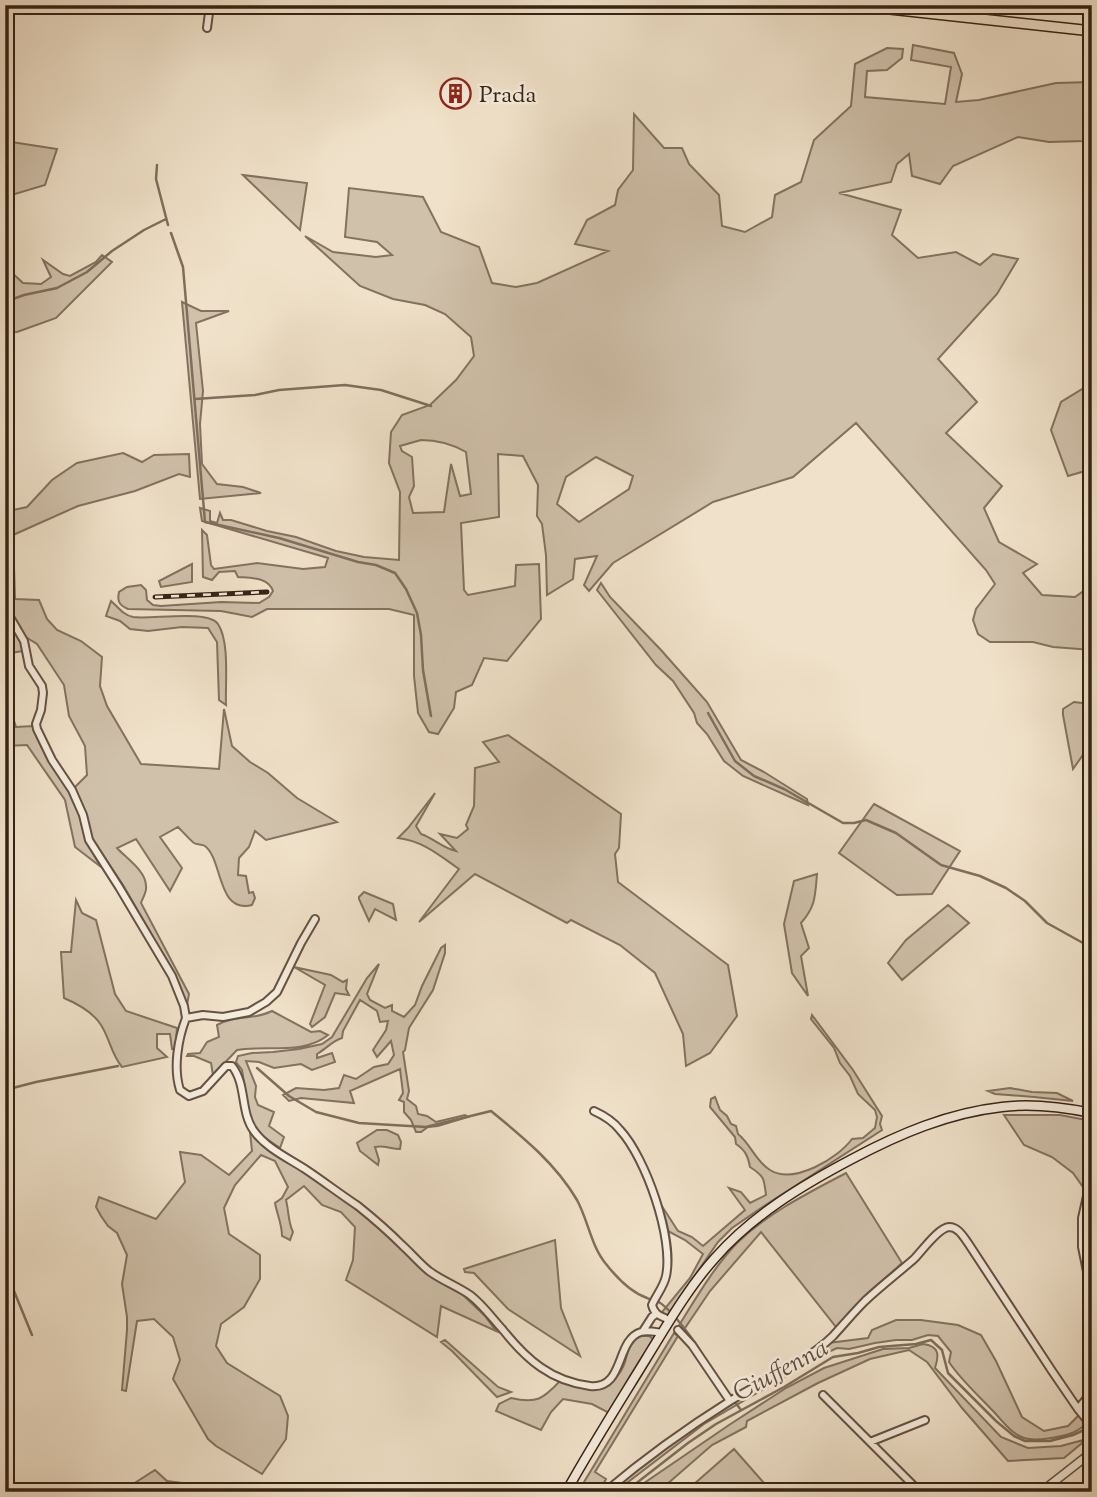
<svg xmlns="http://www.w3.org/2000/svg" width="1097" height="1497" font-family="'Sorts Mill Goudy',serif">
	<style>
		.green { fill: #d0c1ab; stroke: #837260; stroke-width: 2; fill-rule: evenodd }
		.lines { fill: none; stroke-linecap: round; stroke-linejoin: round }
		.stream { stroke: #806e5d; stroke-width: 2.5 }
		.minor-casing { stroke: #645243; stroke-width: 10 }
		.tertiary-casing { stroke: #645243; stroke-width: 10 }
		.secondary-casing { stroke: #362216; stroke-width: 11 }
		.primary-casing { stroke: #362216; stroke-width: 12 }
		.motorway-casing { stroke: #362216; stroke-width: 14 }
		.minor { stroke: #f5ecdd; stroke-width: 6 }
		.tertiary { stroke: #f5ecdd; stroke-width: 7 }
		.secondary { stroke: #f5ecdd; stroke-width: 8 }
		.primary { stroke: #f0e2ca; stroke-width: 9 }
		.motorway { stroke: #f0e2ca; stroke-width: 10 }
		.rail-casing { stroke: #362216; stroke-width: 5 }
		.rail { stroke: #f5ecdd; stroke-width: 2.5; stroke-dasharray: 8; stroke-linecap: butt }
		.labels { text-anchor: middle; stroke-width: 5; stroke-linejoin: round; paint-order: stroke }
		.poi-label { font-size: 24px; fill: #362216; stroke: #f5ecdd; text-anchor: start }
		.water-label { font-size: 26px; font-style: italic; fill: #614e40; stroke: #f5ecdd }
	</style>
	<rect width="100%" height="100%" fill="#f0e2ca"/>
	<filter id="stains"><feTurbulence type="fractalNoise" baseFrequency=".00286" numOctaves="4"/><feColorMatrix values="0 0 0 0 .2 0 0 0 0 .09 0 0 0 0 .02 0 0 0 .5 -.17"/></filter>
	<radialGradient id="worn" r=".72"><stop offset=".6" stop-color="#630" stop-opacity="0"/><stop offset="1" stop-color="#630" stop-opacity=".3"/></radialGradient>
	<path class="green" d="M913,45l41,8 8,21 -6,28 23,-2 77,-17 36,-1v56l-8,3 -35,1 -31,-5 -65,29 -13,18 -28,-8 -3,-22 -12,10 -6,18 -52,11 62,17 -9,25 26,23 38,-6 24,13 13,-11 25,5 -21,35 -59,65 39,43 -31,31 56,53 -18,22 15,34 38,22 -14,9 19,22 33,2 17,-12v65l-39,-3 -20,-5h-43l-12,-8 -5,-14 3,-11 19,-25 -9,-14 -130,-147 -63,54 -80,25 -100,61 -24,28 -5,-6 13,-29 -22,3 -2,20 -26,16 -1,-40 -4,-31 -5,-8 1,-31 -15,-29 -25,-2 1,63 -38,6 3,67 4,5 47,-9 1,-21 23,-1 2,55 -34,42 -23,-3 -12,27 -16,7 -2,16 -16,26 -9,-2 -11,-19 -4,-37v-61l-25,-6h-122l-15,8 -31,-6 -93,-2c-9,-4 -11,-8 -9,-17l8,-5 14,-2 5,5 1,10 6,5 8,1 60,-4 38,1 10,-6 4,-6c-5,-14 -22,-13 -35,-14l-3,-6 -16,1 -7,8 -9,-3 -1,-47 5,5 4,30 3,4 43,-6 46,6 22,-2 3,-9 -126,-37 -2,-13 10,3v10l7,2 3,-10 3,7h8l36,11 29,6 40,14 28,6 35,3 1,-68 -11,-29 2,-31 11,-17 28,-10 26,-25 18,-24 -3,-19 -26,-23 -20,-9 -32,-6 -33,-13 -55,-50 28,16 43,5 16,-2 -15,-13 -32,-5 4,-49 74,9 18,35 38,15 13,36 24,4 21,-4 71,-32 -33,-7 12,-24 28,-15 3,-15 15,-20 1,-56 30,34h18l7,16 30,31 3,31 23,6 27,-15 3,-22 26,-13 13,-42 37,-34 4,-42 32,-16 16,1 -1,9 -15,12 -20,1 -2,26 80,7 6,-37 -40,-7zM421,440c17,0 31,4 45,12l5,42 -11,2 -9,-32 -7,48 -31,1 -4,-16 5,-11 -2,-29 -10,-6 -2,-5zM596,457l37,19 -4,13 -50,33 -22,-18 9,-27z
		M5,141l52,8 -12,36 -40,12z
		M243,175l64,8 -7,47z
		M102,255l10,7 -56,56 -39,14 -12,1v-52l6,1 -1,-11 13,12 18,1 10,-7 -8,-17 20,14 7,2 26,-14z
		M182,302l19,9h28l-33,12 7,68 -3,33 2,40 15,20 26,3 18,6 -61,6z
		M1092,383v81l-7,7 -17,5 -17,-46 10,-28z
		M123,453l19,9 12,-7 35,-1 1,23 -11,-3 -44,17 -57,15 -65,29 2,64 24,1 8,19 10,11 24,11 21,16 -2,29 7,20 34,58 78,5 5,-60 8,37 18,16 18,11 29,25 40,24 -71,18 -11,-9 -6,16 -10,11 -1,17 8,1 3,17 4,-1 2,6 -3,7c-35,9 -29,-45 -47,-59 -3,-2 -8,-1 -11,-3 -5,-4 -11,-11 -16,-16l-18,10 22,31 -12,23 -34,-52 -19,9c9,10 29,23 29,38 1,6 -3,11 -5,17l48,91 -2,11 -12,-30 -52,-90 -31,-46 -6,-25 -12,-26 13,-13 -2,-29 -16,-30 -5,-31 -27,-41 -13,-8 -17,-31 -2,-17v-81l4,4 18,-4 25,-27 25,-17z
		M192,564v18l-31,5 -2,-6z
		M601,583l9,14 51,53 46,52 34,58 23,12 43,27 1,6 -65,-29 -19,-15 -17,-27 -10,-11 -3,-10 -21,-32 -17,-16 -59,-75z
		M111,601c7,6 12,14 22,16 17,3 75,-8 85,7 12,18 7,60 8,81l-7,-5 -2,-58 -9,-14 -26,-1 -34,4 -18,-2 -10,-8 -14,-5z
		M9,621l12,22 2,8 -18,3v-32z
		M5,692l11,35 17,-1 7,18 11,19 19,28 9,22 7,28 15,26 -26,-20 -10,-47 -38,-55 -22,1z
		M1074,702l8,1 10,6v33l-19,27 -10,-54v-6z
		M508,735l113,79 -2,34 -4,6 3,28 110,83 9,51 -27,37 -24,13 -3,-32 -28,-61 -35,-28 -49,-25 -4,3 -92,-49 -56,48 40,-53c-20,-14 -36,-28 -61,-31l10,-10 27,-35 -19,33 5,8c14,5 21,14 35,17l-16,-17 17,4 11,-9 -2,-4 8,-19 1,-38 24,-6 -16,-20z
		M874,804l86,47 -28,43 -35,1 -58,-42z
		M817,874c-2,22 -1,32 -16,49l8,25 -8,8 7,40 -16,-23 -8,-49 10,-43z
		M364,892l29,12 3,16 -21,-11 -6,12 -10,-22v-2z
		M76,900l6,13 14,7 19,74 11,17 51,17 -2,22 -3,-1 -2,-15h-13v14l10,9 -45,10c-11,-13 -12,-28 -21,-42 -8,-13 -23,-21 -37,-27l-3,-46h10z
		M948,905l21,18 -67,57 -14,-17 18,-23z
		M445,945v8l-12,37 -24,38 -4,22 -2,2 6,39 -2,8 9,7 2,8 9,2 9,6 29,-7 3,2 -30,9 -10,1 -7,5h-5l-5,-12 -7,-8v-10l-5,-2 4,-7 -3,-24 -50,22 4,12 -53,-5 -12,3 -6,-6 13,-7 28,2 15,-2 5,-13 12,4 18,-12 14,-3 6,-9 -3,-14 -14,16 -4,-7 13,-20 2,-9 -8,1 -3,-11 -17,-11 -17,31 -1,7c-10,3 -16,11 -25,16v4l15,-5 3,9 -23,8 -11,-6 -27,4 -15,-6 -13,-1 10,25 -1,11 3,8 16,7 -5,14 15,11 -4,11 -26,-18 -5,-17 -7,-43 -6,-8 2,-6 14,-3 21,-1 26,-3 23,-5 10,-7 35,-59 12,-14 -12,30 3,6 15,8 7,-3v6l12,6 11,-12 7,-19 19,-38z
		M294,967l37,8 12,7 4,-2 -1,9 3,6 -14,-2 -10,24 -13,10 -2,-3 15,-39z
		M272,1011l39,21 9,-1 8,4c-24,20 -62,10 -91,15l-24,25 -2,-12 -17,-7h-7l1,-2 12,-1 7,-11 12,-5 -2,-12c20,-11 35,-4 55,-14z
		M812,1015l41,55 29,46 -2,8 2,6 -115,74 -35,24 -14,14 -51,74 -5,-4 28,-34 13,-24 -18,-14 -19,-10 -10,-33 22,34 14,6 11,9 42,-36 -16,-22 12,4 9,11 16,-8c-2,-17 -2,-19 -16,-28 -2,-11 -5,-17 -14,-23l-1,-7 -25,-30 1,-8 4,-2 5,13 7,6 4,8 5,2 2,8c12,9 18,28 32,36 24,15 68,-12 82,-31l11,-1 12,-10 2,-11 -2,-7 -17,-16 -8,-18 -10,-13 -6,-15 -23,-29z
		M1010,1088l22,4 25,1 16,8 -39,-4 -39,-3 -7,-3z
		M1004,1115h56l32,6v48l-9,18 -10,-14 -21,-16 -28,-12z
		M377,1130h10l11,5 3,7 -1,7c-9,0 -16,-4 -25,-2l4,13 -1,5 -18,-14 -3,-8z
		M250,1132l22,18 87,60 66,61 20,14 17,9 23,22 11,15 -55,-25 -4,31 -91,-57 7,-20 2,-33 -14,-15 -19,-7 -18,-19 -18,14c3,12 2,22 7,32l-3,8 -8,-4c0,-12 -5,-22 -7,-33l7,-5 6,-11 -13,-26 -14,-6 -26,30 -11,23 5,26 31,21v24l-16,28 -23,17 -5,22 11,17 53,33 8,20 -2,23 -24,35 -46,-28 -8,-7 -35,-60 7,-19 -7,-23 -19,-18 -17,2 -11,70 -4,-1 5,-60v-13l-5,-33 5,-29 -10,-22 -9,-7 -7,-10 -5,-9 3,-10 57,22 29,-37 -5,-30 21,3 28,20 23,-24z
		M846,1173l56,90 -37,34 -29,30 -75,-95 -51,59 -27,40 -5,-4c18,-29 36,-60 59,-84 31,-30 71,-50 109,-70z
		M1092,1184v22l-3,16 3,13v41l-7,-38v-19z
		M555,1240l6,68 19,48 -72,-47 -34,-36 -9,-1 -1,-3z
		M896,1320h25l37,5 23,10 15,26 26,56 22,14 24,-5 11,-11 8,9c-5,3 -10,7 -15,9 -10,4 -37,9 -48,5 -13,-4 -23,-19 -32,-28 -15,-16 -31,-30 -43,-48l2,-10 -13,-16 -10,-1 -16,5h-16l-21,3 -26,6 -12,-1 -15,7 -118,69 -89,68h-6l28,-23 65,-48 126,-78 40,-5 4,-8z
		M674,1333l4,3 -83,136 11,7 -7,13h-21z
		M640,1336h9l4,3 -44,74 -17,-9 -29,-5 -12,13 -10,18 -45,-19 3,-7 12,-6c26,6 32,1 49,-17l45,5c9,-6 15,-11 19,-21 4,-11 4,-23 16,-29z
		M445,1340l53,47 13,5 -14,5 -45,-46 -11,-9z
		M923,1344c17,2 16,12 12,24l66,69 27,11 33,-2 26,-7 -23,19 -56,3 -46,-53 -35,-46 -18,-12 -39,9 -52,24 -71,38 -1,6 -34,18 -54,47h-27l98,-67 57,-37 38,-20 59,-19 26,-1z
		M734,1449l38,43h-87z
		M155,1470l12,11 30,4 10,7h-29v-2c-13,-2 -26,-5 -38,2h-31l1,-3 16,-6 7,1z"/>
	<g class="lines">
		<path class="stream" d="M157,165l-1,14 12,46
			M171,233l12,34 22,255 74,16 79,24 18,3 19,8 11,16 11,24 4,22 2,35 8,46
			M5,302l19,-7 33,-7 30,-16 25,-21 32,-21 22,-11
			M195,399l60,-4 24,-5 66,-5 36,5 50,16
			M708,713l27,48 19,15 30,13 59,34h11l12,-3 30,13 45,32 39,11 26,12 19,13 22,22 45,25
			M257,1068l32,28 27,16 43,11 67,4 65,-16c32,26 65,53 86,89 11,20 14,46 29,64 11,14 24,28 41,34 3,2 7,1 10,3 14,7 40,43 48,58
			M5,1090l31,-8 82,-16
			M5,1269l27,66
			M728,1393l13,17
			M625,1492l63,-49 28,-19 68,-37 49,-30 25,-4 21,-6 37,-3 15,-4 11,10 6,23 48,48 18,15 11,5h25l23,-6 11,-5 5,-4"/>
		<defs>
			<path id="minor" d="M207,28l3,-23
				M10,617l14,24 5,25 13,20 1,7 -2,17 -5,14 1,5 15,31 20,30 11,25 6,25 30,47 53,89 12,30 2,12
				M315,919l-14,24 -24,49 -11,10 -17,10 -26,5 -20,-2 -17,3c-8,21 -13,50 -6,72l9,6 14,-5 23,-25h6c15,19 8,46 22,65 12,17 34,27 51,38 18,12 35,25 53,37 15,12 30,25 44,39 9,8 17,18 27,26 12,9 28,15 41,24 13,10 22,23 33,35 24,30 48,51 87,56 35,4 25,-46 51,-54 7,-2 14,0 21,1
				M594,1111c11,5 19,10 26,19 26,28 54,109 46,146 -2,10 -10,20 -14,29 2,8 6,10 13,13
				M1092,1174l-10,44v29l10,49
				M678,1330l14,15 38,56
				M643,1331l9,-14 4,-3
				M1092,1392l-14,17 14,17
				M823,1395l97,97
				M870,1442l55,-22
				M605,1492c39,-33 82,-64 125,-91 34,-21 74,-37 103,-65 11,-12 21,-24 32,-35 16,-15 33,-28 49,-42 8,-8 24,-31 35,-32 9,0 14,9 19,16l84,128 26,38"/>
			<path id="tertiary" d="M1041,1492l51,-40"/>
			<path id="secondary" d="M566,1492c25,-45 53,-89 80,-133 21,-34 42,-71 69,-101 38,-43 86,-72 137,-99 47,-25 96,-46 150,-52 30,-4 60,0 90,6"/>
			<path id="primary" d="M853,5l239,26"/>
			<path id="motorway" d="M1085,5l7,1"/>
		</defs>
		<use href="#minor" class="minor-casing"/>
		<use href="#tertiary" class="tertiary-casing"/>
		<use href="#secondary" class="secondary-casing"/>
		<use href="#primary" class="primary-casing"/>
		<use href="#motorway" class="motorway-casing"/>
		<use href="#minor" class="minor"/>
		<use href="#tertiary" class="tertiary"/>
		<use href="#secondary" class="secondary"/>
		<use href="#primary" class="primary"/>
		<use href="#motorway" class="motorway"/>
		<defs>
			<path id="rail" d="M155,597l112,-5"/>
		</defs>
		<use href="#rail" class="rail-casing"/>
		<use href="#rail" class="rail"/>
	</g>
	<defs>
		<symbol id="building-ring" viewBox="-11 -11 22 22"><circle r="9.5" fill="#f5ecdd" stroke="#8f2418" stroke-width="1.5"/><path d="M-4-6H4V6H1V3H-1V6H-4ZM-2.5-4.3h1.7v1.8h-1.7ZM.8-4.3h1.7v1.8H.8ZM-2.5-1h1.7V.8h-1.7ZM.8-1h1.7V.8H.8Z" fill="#8f2418"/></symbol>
	</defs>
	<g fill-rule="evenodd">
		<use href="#building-ring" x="438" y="76" width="35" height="35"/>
	</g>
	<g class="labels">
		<g class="poi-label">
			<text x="479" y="102">Prada</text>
		</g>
		<g class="water-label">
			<text transform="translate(780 1369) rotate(-28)" y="9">Ciuffenna</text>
		</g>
	</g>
	<rect width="1097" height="1497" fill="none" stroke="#f0e2ca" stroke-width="28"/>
	<rect x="7" y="7" width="1083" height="1483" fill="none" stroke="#362216" stroke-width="3.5"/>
	<rect x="14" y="14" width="1069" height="1469" fill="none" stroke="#362216" stroke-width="2"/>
	<rect width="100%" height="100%" filter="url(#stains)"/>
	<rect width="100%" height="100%" fill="url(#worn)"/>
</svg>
